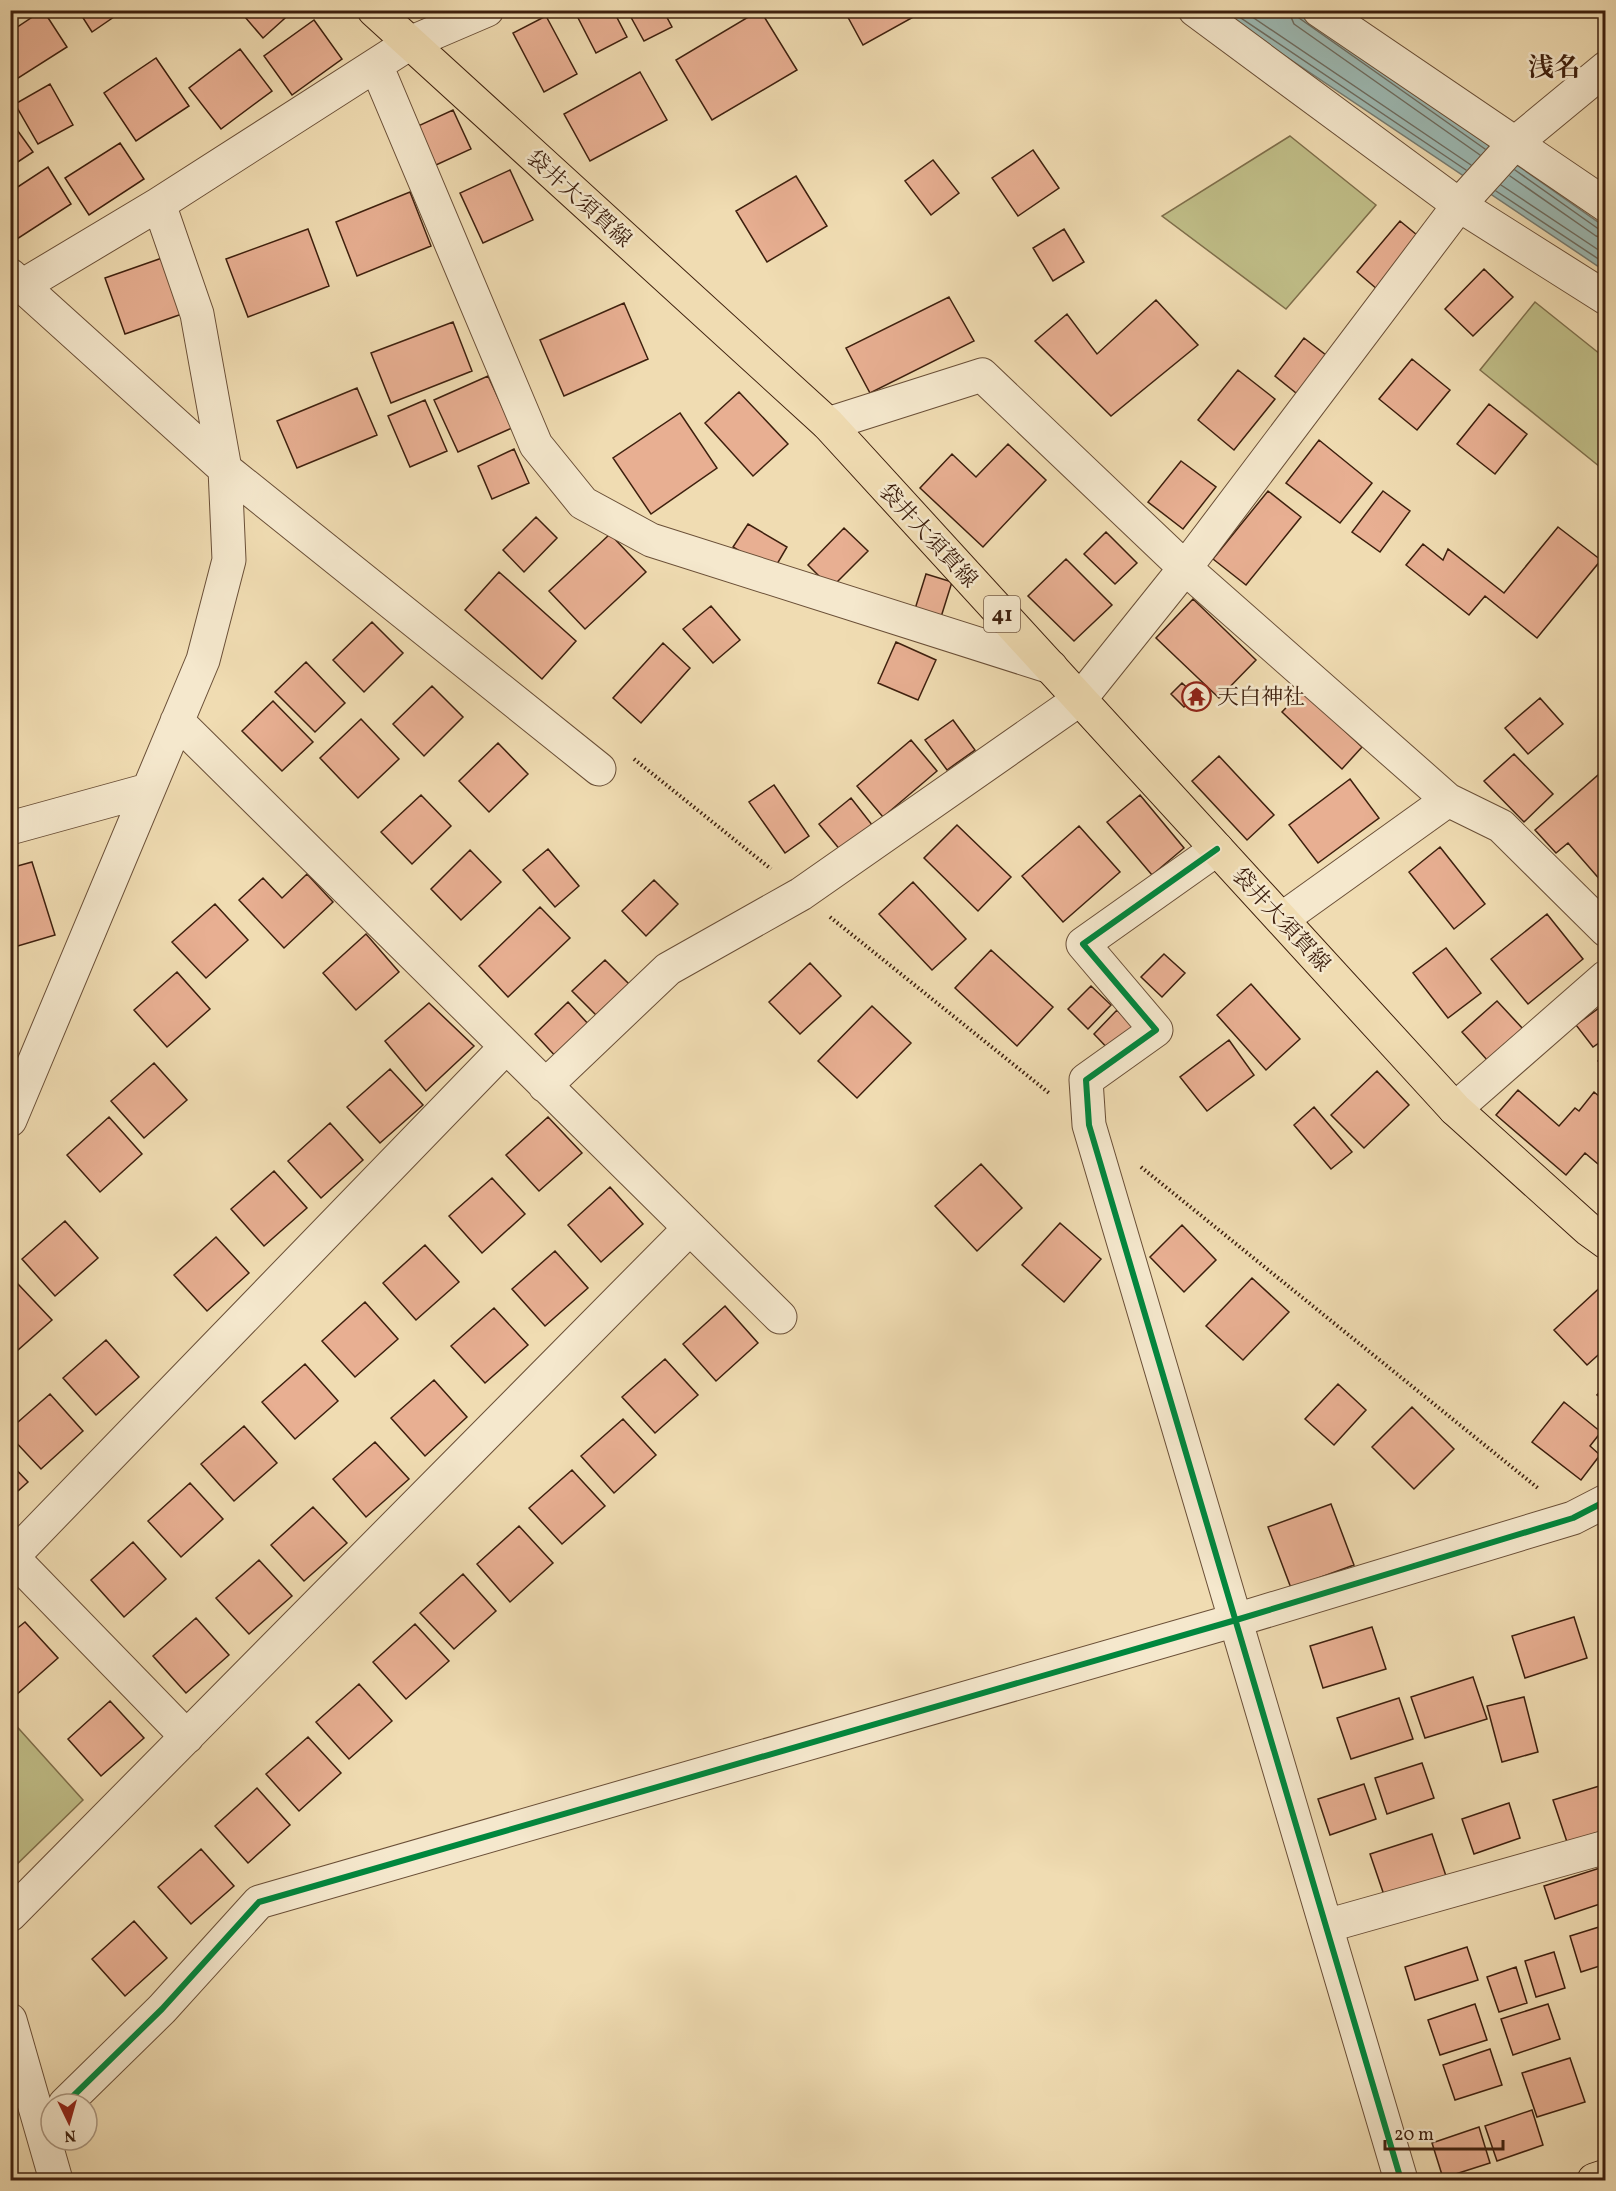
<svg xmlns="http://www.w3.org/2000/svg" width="1616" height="2191" font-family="Vollkorn,'Noto Serif JP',serif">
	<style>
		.green { fill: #c0be88; stroke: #7f6f4b; stroke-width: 1.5 }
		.water { fill: #9dbab4; stroke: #777c72; stroke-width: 1.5 }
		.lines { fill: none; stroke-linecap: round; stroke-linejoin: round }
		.shore { stroke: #6e6d61; stroke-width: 1.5 }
		.building { fill: #e8af92; stroke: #3e200e; stroke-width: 1.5 }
		.minor-casing { stroke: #6a4f37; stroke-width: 35 }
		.major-casing { stroke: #3e200e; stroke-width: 35 }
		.path { stroke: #3e200e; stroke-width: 4; stroke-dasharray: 1.5 3; stroke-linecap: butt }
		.minor { stroke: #f5e8cd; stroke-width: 33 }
		.major { stroke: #f0dcb2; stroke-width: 33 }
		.cycleway-casing { stroke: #f5e8cd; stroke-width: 10 }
		.cycleway { stroke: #00873e; stroke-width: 6 }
		.labels { text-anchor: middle; stroke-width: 5; stroke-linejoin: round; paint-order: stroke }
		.shield { fill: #f5e8cd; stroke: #755c47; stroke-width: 1.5 }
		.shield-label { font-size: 21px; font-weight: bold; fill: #3e200e }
		.street-label { font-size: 22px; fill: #3e200e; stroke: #f5e8cd }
		.poi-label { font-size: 22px; fill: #3e200e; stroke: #f5e8cd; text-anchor: start }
		.quarter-label { font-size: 26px; font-weight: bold; fill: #3e200e; stroke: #f5e8cd }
	</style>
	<rect width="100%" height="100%" fill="#f0dcb2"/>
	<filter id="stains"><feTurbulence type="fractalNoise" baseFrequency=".00333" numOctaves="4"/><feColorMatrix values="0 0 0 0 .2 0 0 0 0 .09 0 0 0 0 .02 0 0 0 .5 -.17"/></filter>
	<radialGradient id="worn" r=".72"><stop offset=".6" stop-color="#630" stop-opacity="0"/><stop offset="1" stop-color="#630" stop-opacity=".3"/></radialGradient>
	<path class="green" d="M1290,136l86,69 -90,104 -124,-93z
		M1535,302l70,56v113l-125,-101z
		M11,1720l72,80 -71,69 -2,-3z"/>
	<path class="water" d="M1218,11h80l307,216v44z"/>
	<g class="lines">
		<path class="shore" d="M1229,10l237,160
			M1242,10l229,155
			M1288,10l6,14 186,131
			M1296,10l3,8 186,131
			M1515,170l85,60 6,1
			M1510,176l86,60 10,3
			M1501,185l105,70
			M1496,191l110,73"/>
	</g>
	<path class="building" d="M43,10l24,37 -55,35 -2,-50z
		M78,10h46l-32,22z
		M239,10h55l-31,28z
		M574,10h39l14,27 -31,16z
		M627,10h36l9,17 -28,14z
		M760,10l37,60 -85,50 -36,-60z
		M844,10h82l-63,35z
		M546,16l31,58 -33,18 -31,-59z
		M314,20l28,39 -50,36 -28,-39z
		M240,49l32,42 -51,38 -32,-41z
		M156,58l33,48 -53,35 -32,-48z
		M640,72l27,48 -77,41 -26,-47z
		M50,84l23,41 -35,19 -23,-40z
		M453,110l18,39 -35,16 -18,-39z
		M10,120l23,32 -23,15z
		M120,143l24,36 -55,36 -24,-37z
		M1033,150l26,38 -41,28 -26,-38z
		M933,160l26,33 -28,22 -26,-34z
		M48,167l23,37 -54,35 -7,-9v-38z
		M510,170l23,50 -50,23 -23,-50z
		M796,176l31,50 -60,36 -31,-51z
		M410,192l21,54 -74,30 -21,-54z
		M1400,221l28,23 -44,51 -27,-23z
		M308,229l21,57 -81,31 -22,-58z
		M1064,229l20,33 -31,19 -20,-33z
		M162,258l20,56 -57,20 -20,-56z
		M1484,269l29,28 -40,39 -28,-27z
		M949,297l25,44 -104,52 -24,-45z
		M1156,300l42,45 -87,71 -76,-75 32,-27 30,40z
		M624,303l24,56 -84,37 -24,-56z
		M453,322l19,49 -81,32 -20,-50z
		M1304,338l27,21 -30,38 -26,-21z
		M1412,359l38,31 -33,40 -38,-31z
		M1238,370l37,29 -41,51 -36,-30z
		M488,376l24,52 -54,24 -24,-52z
		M357,388l20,47 -80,33 -20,-47z
		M739,392l49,52 -35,32 -48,-53z
		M425,400l22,51 -37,16 -22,-51z
		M1489,404l38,30 -32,40 -38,-30z
		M680,413l37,55 -66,46 -38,-56z
		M1319,440l53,43 -32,40 -54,-40z
		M1008,444l38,36 -63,67 -63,-59 32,-34 24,23z
		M514,449l15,34 -37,16 -14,-33z
		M1181,461l35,26 -33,42 -35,-27z
		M1268,491l33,26 -55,68 -33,-26z
		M1383,491l27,20 -30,41 -28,-20z
		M536,517l21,21 -33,34 -21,-22z
		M748,524l39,23 -14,24 -40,-24z
		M1558,527l43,33 -64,78 -52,-42 -16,19 -63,-50 17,-21 20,16 5,-11 56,44z
		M844,528l24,23 -37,37 -23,-23z
		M1106,532l31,31 -22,21 -31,-30z
		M610,534l36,38 -61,57 -36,-38z
		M1066,559l46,46 -38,36 -46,-45z
		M499,572l77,69 -34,38 -77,-69z
		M926,574l26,8 -11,35 -26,-8z
		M1193,599l63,61 -37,38 -63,-60z
		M711,606l29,34 -27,23 -30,-34z
		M372,622l31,31 -39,39 -31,-32z
		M896,642l40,18 -18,40 -40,-17z
		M663,643l27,25 -49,55 -28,-25z
		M306,662l39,41 -30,29 -40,-40z
		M1182,683l14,13 -12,11 -13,-13z
		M432,686l31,31 -39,39 -31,-32z
		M1302,691l60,56 -20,22 -60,-57z
		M1540,698l23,26 -35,30 -23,-26z
		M273,701l40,41 -31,29 -40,-40z
		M361,719l38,40 -41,39 -38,-40z
		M953,720l22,30 -28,20 -22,-30z
		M911,740l26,31 -54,46 -26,-31z
		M498,743l30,31 -39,38 -30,-31z
		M1514,754l39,40 -29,28 -40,-41z
		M1219,756l55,59 -27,25 -55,-59z
		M1605,769l1,110 -4,3 -34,-39 -12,10 -21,-23z
		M1350,779l29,39 -61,45 -29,-38z
		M774,785l35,51 -24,17 -36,-51z
		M421,795l30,31 -39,38 -31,-32z
		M1140,795l44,53 -32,27 -45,-53z
		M851,798l22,28 -32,25 -22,-27z
		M957,825l54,52 -33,34 -54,-53z
		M1079,826l41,46 -57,50 -41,-46z
		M1440,847l45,57 -31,25 -45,-57z
		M548,849l31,37 -24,21 -32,-37z
		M470,850l31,32 -40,38 -30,-31z
		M32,862l23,73 -44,13 -1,-80z
		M307,874l26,28 -49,46 -45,-48 24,-22 19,20z
		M654,880l24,24 -32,32 -24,-25z
		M913,882l53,57 -34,31 -53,-56z
		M215,904l33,36 -42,38 -34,-36z
		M540,907l30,31 -62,59 -29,-31z
		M1547,914l36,45 -55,45 -37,-45z
		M366,934l33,38 -43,38 -33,-37z
		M1446,948l35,45 -33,25 -35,-45z
		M991,950l62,57 -36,39 -62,-58z
		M1164,954l21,19 -23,24 -21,-20z
		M605,960l24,24 -33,31 -24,-24z
		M810,963l31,33 -41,38 -31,-32z
		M177,972l33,37 -43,38 -33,-37z
		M1251,984l49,55 -34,31 -49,-55z
		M1091,986l20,19 -23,24 -20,-20z
		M1497,1001l27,29 -36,31 -26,-29z
		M568,1002l23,25 -33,32 -23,-25z
		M429,1003l45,43 -48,45 -41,-50z
		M872,1006l39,37 -54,55 -39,-37z
		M1599,1008l7,10v20l-13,9 -17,-22z
		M1117,1010l20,20 -24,24 -19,-20z
		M1229,1040l25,35 -47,36 -27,-34z
		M1606,1056v15l-8,-10z
		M154,1063l33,37 -43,38 -33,-37z
		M390,1069l33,36 -43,38 -33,-36z
		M1377,1071l32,34 -45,43 -33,-33z
		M1518,1090l41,36 16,-18 4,3 15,-19 12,10 -1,68 -20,-17 -19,22 -70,-60z
		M1314,1107l38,45 -21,17 -37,-44z
		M109,1117l33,37 -42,38 -33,-37z
		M548,1117l34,36 -43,38 -33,-36z
		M330,1123l33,37 -42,38 -33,-37z
		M981,1164l41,44 -45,43 -42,-45z
		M274,1171l33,37 -43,38 -33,-37z
		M492,1178l33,36 -43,39 -33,-37z
		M610,1187l33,37 -42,38 -33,-37z
		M65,1221l33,37 -43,38 -33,-37z
		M1060,1223l41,36 -37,43 -42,-37z
		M1182,1225l34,35 -32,32 -34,-35z
		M216,1237l33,36 -42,38 -33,-36z
		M425,1245l34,37 -43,38 -33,-37z
		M555,1251l33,37 -43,38 -33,-37z
		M1252,1278l37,34 -46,48 -37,-34z
		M1606,1282v66l-19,17 -33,-35z
		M18,1284l34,36 -42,37v-66z
		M365,1302l33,37 -43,38 -33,-36z
		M725,1306l33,37 -42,38 -33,-37z
		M494,1308l34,37 -43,38 -34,-37z
		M106,1340l33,37 -43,38 -33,-37z
		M665,1359l33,36 -43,38 -33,-36z
		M305,1364l33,37 -43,38 -33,-37z
		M434,1380l33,37 -42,39 -34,-38z
		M1338,1384l28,26 -32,35 -29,-26z
		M1606,1385v17l-9,-7z
		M50,1394l33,37 -42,38 -31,-33v-7z
		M1564,1402l37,30 -11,14 10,9 -19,25 -49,-38z
		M1412,1407l42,42 -40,40 -42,-42z
		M623,1419l33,36 -42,38 -33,-37z
		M244,1426l33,37 -43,38 -33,-37z
		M375,1442l34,37 -43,38 -33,-38z
		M10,1463l18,19 -18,16z
		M572,1470l33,36 -43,38 -33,-36z
		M190,1483l33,36 -42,38 -33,-36z
		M1331,1504l23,61 -63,23 -23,-61z
		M313,1507l34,36 -43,38 -33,-36z
		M519,1526l34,37 -43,39 -33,-38z
		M133,1542l33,37 -42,38 -33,-37z
		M259,1560l33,36 -43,38 -33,-36z
		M463,1574l33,37 -42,38 -34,-36z
		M1574,1617l13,41 -62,20 -13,-42z
		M196,1618l33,37 -43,38 -33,-37z
		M25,1622l33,36 -43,38 -5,-5v-57z
		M415,1624l34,37 -43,38 -33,-37z
		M1372,1627l14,42 -63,19 -13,-42z
		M1473,1677l14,42 -62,19 -14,-41z
		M359,1684l33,37 -43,38 -33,-37z
		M1524,1697l14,55 -36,10 -15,-56z
		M1399,1698l14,41 -62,20 -14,-41z
		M110,1701l34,37 -43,38 -33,-37z
		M308,1737l33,36 -42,38 -33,-37z
		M1422,1763l12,35 -47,16 -12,-36z
		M1364,1784l12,35 -46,16 -12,-36z
		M1606,1784v46l-39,12 -14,-42z
		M257,1788l33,37 -42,38 -33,-37z
		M1509,1803l11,35 -46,16 -12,-35z
		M1432,1834l14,42 -62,19 -14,-41z
		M201,1849l33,37 -43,38 -33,-37z
		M1606,1866v36l-51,17 -11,-33z
		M134,1921l33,37 -42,38 -33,-37z
		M1599,1927l7,21v16l-25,8 -11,-36z
		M1467,1947l11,33 -63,20 -10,-33z
		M1554,1952l11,36 -29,9 -11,-36z
		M1516,1967l11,36 -28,9 -12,-35z
		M1475,2004l12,36 -47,15 -12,-35z
		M1548,2004l12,35 -47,16 -12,-36z
		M1490,2049l12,36 -47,15 -12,-35z
		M1570,2058l15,44 -48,15 -15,-44z
		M1532,2110l11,35 -46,16 -12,-35z
		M1479,2127l11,36 -47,15 -11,-35z"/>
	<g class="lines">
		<defs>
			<path id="minor" d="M1195,10l264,195 147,93
				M1319,10l287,195
				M376,65l160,380 47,58 68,37 400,127
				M159,204l251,-161 77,-33
				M10,275l215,194 374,300
				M828,424l154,-49 203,193 263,232 53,26 105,104
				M177,721l603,596
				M10,828l138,-38
				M1217,849l-134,95 73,86 -70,50 3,45 312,1055
				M1282,919l166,-119
				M545,1086l123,-117 133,-75 279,-195 105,-131 274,-363 55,-61 92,-76
				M1455,1109l151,-132
				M10,1120l193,-460 26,-100 -4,-91 -28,-155 -38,-110 -137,82
				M187,1737l-175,-180 494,-510
				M10,1915l680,-687
				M1326,1926l280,-79
				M10,2020l46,160
				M65,2104l97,-95 97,-107 977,-282 337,-102 33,-17"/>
			<path id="major" d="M374,10l454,414 627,685 133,120 18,13
				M1594,2180l12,-4"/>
		</defs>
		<use href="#minor" class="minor-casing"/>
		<use href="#major" class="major-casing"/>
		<path class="path" d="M634,759l137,110
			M830,917l219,176
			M1141,1167l398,322"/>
		<use href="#minor" class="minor"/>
		<use href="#major" class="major"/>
		<defs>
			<path id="cycleway" d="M1217,849l-134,95 73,86 -70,50 3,45 312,1055
				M65,2104l97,-95 97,-107 977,-282 337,-102 33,-17"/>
		</defs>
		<use href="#cycleway" class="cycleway-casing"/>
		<use href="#cycleway" class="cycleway"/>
	</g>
	<defs>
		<symbol id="temple-ring" viewBox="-11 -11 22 22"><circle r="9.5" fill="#f5e8cd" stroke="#8f2418" stroke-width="1.5"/><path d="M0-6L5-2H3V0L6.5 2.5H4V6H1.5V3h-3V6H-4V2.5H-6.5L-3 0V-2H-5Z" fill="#8f2418"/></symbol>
	</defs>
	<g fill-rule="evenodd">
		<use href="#temple-ring" x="1180" y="680" width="33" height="33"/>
	</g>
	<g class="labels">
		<rect class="shield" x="984" y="596" width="36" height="36" rx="4.5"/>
		<g class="shield-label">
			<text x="1002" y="621">41</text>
		</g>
		<g class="street-label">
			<text transform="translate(580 198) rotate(42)" y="8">袋井大須賀線</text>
			<text transform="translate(929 535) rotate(47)" y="8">袋井大須賀線</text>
			<text transform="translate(1282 919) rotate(47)" y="8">袋井大須賀線</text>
		</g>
		<g class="poi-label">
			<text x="1217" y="704">天白神社</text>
		</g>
		<g class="quarter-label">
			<text x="1554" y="76">浅名</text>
		</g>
	</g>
	<rect width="1616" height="2191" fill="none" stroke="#f0dcb2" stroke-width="36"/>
	<rect x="12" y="12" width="1592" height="2167" fill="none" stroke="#3e200e" stroke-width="3"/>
	<rect x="18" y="18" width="1580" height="2155" fill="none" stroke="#3e200e" stroke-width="1.5"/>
	<g transform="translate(69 2122) rotate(175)"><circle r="28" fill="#f5e8cd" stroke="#ac9881" stroke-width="1.5"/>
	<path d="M0-4.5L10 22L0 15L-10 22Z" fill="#8f2418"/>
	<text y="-9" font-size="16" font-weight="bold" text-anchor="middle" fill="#3e200e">N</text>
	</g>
	<path d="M1385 2140v9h118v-9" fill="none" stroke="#3e200e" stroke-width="3"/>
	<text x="1394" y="2140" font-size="18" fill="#3e200e" stroke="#f5e8cd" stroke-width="4.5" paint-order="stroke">20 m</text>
	<rect width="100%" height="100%" filter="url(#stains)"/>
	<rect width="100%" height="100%" fill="url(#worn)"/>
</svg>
